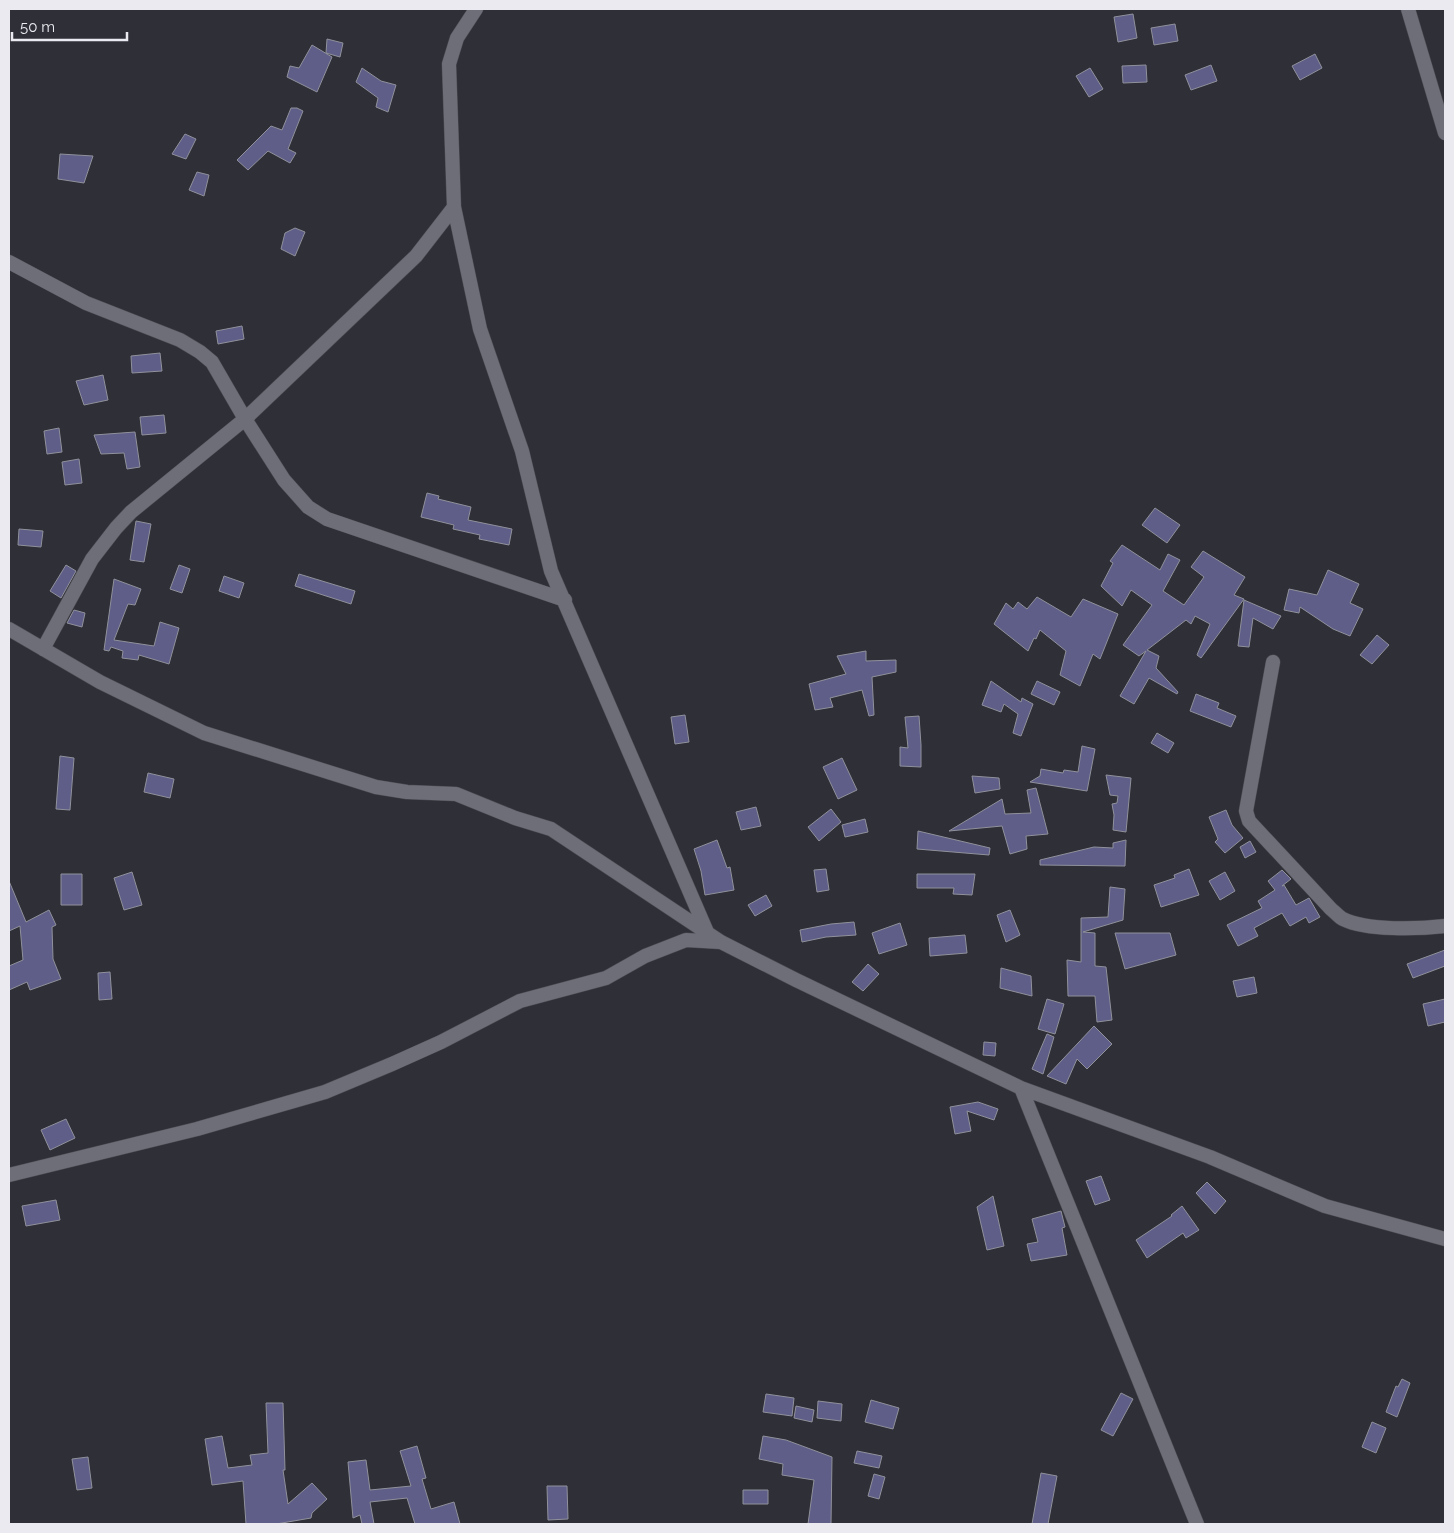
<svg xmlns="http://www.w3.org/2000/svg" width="1454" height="1533" font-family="Raleway,sans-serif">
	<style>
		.building { fill: #5e5e88; stroke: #90919b }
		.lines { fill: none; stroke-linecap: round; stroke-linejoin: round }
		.minor-casing { stroke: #4a4a51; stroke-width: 15 }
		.tertiary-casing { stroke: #4a4a51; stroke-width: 15 }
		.minor { stroke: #6d6e77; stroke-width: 14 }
		.tertiary { stroke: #6d6e77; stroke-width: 14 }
	</style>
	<rect width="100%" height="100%" fill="#2f2f38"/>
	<path class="building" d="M1133,14l4,24 -19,4 -4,-25z
		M1175,24l3,17 -24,4 -3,-17z
		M327,39l16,4 -3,14 -14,-4z
		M312,45l20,12 -15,35 -30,-15 3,-11 9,2z
		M1315,54l7,14 -22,12 -8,-14z
		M1146,65l1,17 -24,1 -1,-17z
		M1211,65l6,16 -26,9 -6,-15z
		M362,68l19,13 15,4 -8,27 -12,-5 2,-9 -22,-16z
		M1090,68l13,21 -14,8 -13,-21z
		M291,108h6l6,3 -15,38 8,4 -6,10 -22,-12 -20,19 -11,-10 34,-34 11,4z
		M185,134l11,5 -10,20 -14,-5z
		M60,154l33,2 -9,27 -26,-4z
		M197,172l12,3 -5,21 -15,-6z
		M295,228l10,4 -10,24 -14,-7 4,-16z
		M242,326l2,13 -26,5 -2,-13z
		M160,353l2,18 -30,2 -1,-17z
		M103,375l5,25 -24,5 -8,-24z
		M164,415l2,18 -24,2 -2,-18z
		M59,428l3,24 -15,2 -3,-23z
		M135,432l5,35 -13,2 -3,-16 -23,1 -7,-19z
		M79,459l3,24 -17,2 -3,-23z
		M427,493l12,3 -1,3 33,8 -3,13 44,9 -3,16 -30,-6 1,-4 -27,-6 1,-4 -33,-8z
		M1155,508l25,17 -13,18 -25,-18z
		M136,521l15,3 -7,38 -14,-2z
		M19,529l24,2 -2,16 -23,-2z
		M1122,545l38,25 8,-16 12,6 -17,31 21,14 20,-28 -13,-10 12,-16 42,26 -11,18 10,4 -43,59 -4,-3 13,-31 -15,-8 -4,8 -5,-4 -39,30 12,6 -3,12 22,24 -1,2 -28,-16 -15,26 -14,-8 26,-45 -7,5 -16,-11 29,-40 -21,-15 -9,16 -21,-20 12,-23 -3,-2z
		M66,565l10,6 -15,27 -11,-7z
		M179,565l11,4 -8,24 -12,-4z
		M1328,570l31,14 -9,19 13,6 -13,27 -17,-7 -33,-22 -1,6 -15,-3 5,-21 28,6z
		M299,574l56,17 -4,13 -56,-18z
		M224,576l20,7 -5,15 -20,-7z
		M114,579l27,10 -6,16 -7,-1 -14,36 40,6 6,-24 19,6 -10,36 -30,-9 -1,5 -16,-2 1,-7 -12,-4 -2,4 -5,-1z
		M1037,597l34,20 12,-18 35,15 -18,45 -7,-5 -13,32 -20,-11 6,-24 -26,-21 -4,9 -2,-1 -6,13 -34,-27 12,-21 7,6 5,-7 9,7z
		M1244,600l37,16 -8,13 -20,-11 -4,29 -11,-1z
		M74,610l11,3 -3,14 -15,-4z
		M1377,635l12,10 -17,19 -12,-9z
		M866,651v10l30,-1v12l-24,5 2,38 -5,1 -7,-26 -32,8 3,9 -18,3 -6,-26 37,-10 -9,-18z
		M991,681l30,21 1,-4 11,6 -12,32 -8,-3 5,-19 -14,-10 -3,8 -19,-7z
		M1037,681l23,11 -6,13 -23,-11z
		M1196,694l23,9 -2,5 19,8 -5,11 -41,-16z
		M685,715l4,27 -14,2 -4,-27z
		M919,716l2,29v22l-21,-1v-19l8,1 -3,-31z
		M1157,733l17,10 -6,10 -17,-10z
		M1082,746l13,3 -8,42 -57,-9 10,-6 1,-7 22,4 1,-3 14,2z
		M60,756l14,2 -4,52 -14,-1z
		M842,758l15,32 -19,9 -15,-32z
		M148,773l26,6 -4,19 -26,-6z
		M1106,775l25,3 -5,54 -13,-2 1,-15 -2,-11 5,-1 1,-7 -8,-1z
		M972,776l27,2 1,11 -25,4z
		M1036,788l12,46 -22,2 1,13 -17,5 -8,-28 -53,5 53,-32 3,15 26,-1 -4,-23z
		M756,807l5,19 -20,4 -5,-18z
		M831,809l10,13 -22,19 -11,-14z
		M1226,810l6,15 11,13 -18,15 -10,-11 3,-3 -9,-22z
		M865,819l3,13 -23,5 -3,-12z
		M918,831l72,17 -1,7 -72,-6z
		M717,840l10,28 3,-1 4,23 -29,5 -4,-24 -7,-22z
		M1126,840l-1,26 -85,-1v-5l54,-13 19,1v-5z
		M1250,841l6,11 -11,6 -5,-11z
		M826,869l3,21 -12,2 -3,-22z
		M1189,869l10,26 -38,12 -7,-22 21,-7 -1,-3z
		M1282,870l9,9 -9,7 2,-1 12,20 13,-7 11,19 -11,6 -3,-6 -16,9 -8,-13 -28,15 4,8 -20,10 -11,-21 35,-17 -4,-7 17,-11 -7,-9z
		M132,872l10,33 -18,5 -10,-32z
		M1225,872l10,19 -15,9 -11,-19z
		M61,874h21v31h-21z
		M917,874h58l-3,21 -19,-1 1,-6h-37z
		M9,881l17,41 23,-12 7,15 -4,2 1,32 8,20 -31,11 -3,-8 -18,8v-24l14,-6 -3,-34 -11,5z
		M1110,887l15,2 -2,31 -40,12 12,1v33l11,1 6,53 -15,2 -2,-26h-27l-1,-36 14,2v-44l27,-1z
		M766,895l6,11 -17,10 -7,-11z
		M1010,910l10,25 -14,7 -9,-27z
		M854,922l2,13 -30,2 -24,5 -2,-12 31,-6z
		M900,923l7,22 -28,9 -7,-21z
		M1115,933h55l6,22 -51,14z
		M965,935l2,18 -37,3 -1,-18z
		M1445,950v16l-32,12 -6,-14z
		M868,964l11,10 -16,17 -11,-9z
		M1001,968l30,8 1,20 -32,-8z
		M110,972l2,27 -13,1 -1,-27z
		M1254,977l3,16 -20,4 -4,-16z
		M1047,999l17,5 -9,30 -17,-5z
		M1445,999v23l-17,4 -5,-22z
		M1094,1026l18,18 -25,25 -10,-10 -11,25 -19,-8z
		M1047,1034l7,3 -11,37 -11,-5z
		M984,1042l12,1 -1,13 -12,-1z
		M978,1102l20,7 -4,11 -27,-9 4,20 -16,3 -5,-27z
		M66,1119l9,19 -25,12 -9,-20z
		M1101,1176l9,24 -15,5 -9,-24z
		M1207,1182l19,19 -11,13 -19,-21z
		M993,1196l11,50 -17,4 -10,-43z
		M56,1200l4,20 -34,6 -4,-20z
		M1182,1206l17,24 -13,8 -3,-5 -36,25 -11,-18 36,-24 -1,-1z
		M1061,1211l4,16 -3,1 5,27 -36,6 -4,-17 11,-2 -6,-23z
		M1402,1379l8,4 -13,34 -11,-5 10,-26 2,1z
		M1121,1393l12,6 -20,37 -12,-6z
		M766,1394l28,4 -2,18 -29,-4z
		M871,1400l28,8 -6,21 -28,-7z
		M818,1401l24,3 -1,17 -24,-3z
		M266,1403h17l2,67h-2l5,34 24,-21 15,16 -15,14 -1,5 -35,6h-30l-3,-43 -31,4 -7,-46 17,-3 6,32 24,-3 -2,-10 18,-2z
		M796,1406l18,4 -2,12 -18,-4z
		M1372,1422l14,6 -10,25 -14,-6z
		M763,1436l23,4 46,17 -1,67h-23l6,-44 -32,-5 1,-11 -24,-5z
		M417,1446l9,32 -4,1 9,30 23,-7 6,22h-45l-8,-26 -37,4 4,22h-12l-2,-9 -7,3 -5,-56 18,-2 4,30 41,-4 -11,-35z
		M857,1451l25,5 -3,12 -25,-5z
		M88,1457l4,31 -15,2 -5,-31z
		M1041,1473l16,3 -9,48h-16z
		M874,1474l11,3 -6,22 -11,-3z
		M547,1486h20l1,33 -20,1z
		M743,1490h25v14h-25z"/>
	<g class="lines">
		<defs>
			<path id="minor" d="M454,207l26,122 42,122 29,120 156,361
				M9,262l77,41 94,37 20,12 12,10 33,57 39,61 24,27 19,12 238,81
				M9,629l91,53 104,51 172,54 31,5 49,2 59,24 36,11 170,113 75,38 225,108 189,69 115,49 120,33
				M43,649l49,-90 24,-31 15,-16 114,-93 171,-163 38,-49 -5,-143 8,-26 19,-29
				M1273,662l-27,149 3,10 82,88c4,3 8,8 12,10 24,12 76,10 102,7
				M1021,1088l176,436
				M9,1175l188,-46 128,-37 67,-28 49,-22 79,-41 86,-23 39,-22 41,-16 34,2"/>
			<path id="tertiary" d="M1408,9l37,124"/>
		</defs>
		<use href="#minor" class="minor-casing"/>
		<use href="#tertiary" class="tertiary-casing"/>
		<use href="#minor" class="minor"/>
		<use href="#tertiary" class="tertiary"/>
	</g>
	<rect width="1454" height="1533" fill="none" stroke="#eaeaf0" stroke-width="20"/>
	<path d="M12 32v8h115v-8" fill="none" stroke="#eaeaf0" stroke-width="2.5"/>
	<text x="20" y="32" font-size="15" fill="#eaeaf0" stroke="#2f2f38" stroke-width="4" paint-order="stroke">50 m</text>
</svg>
